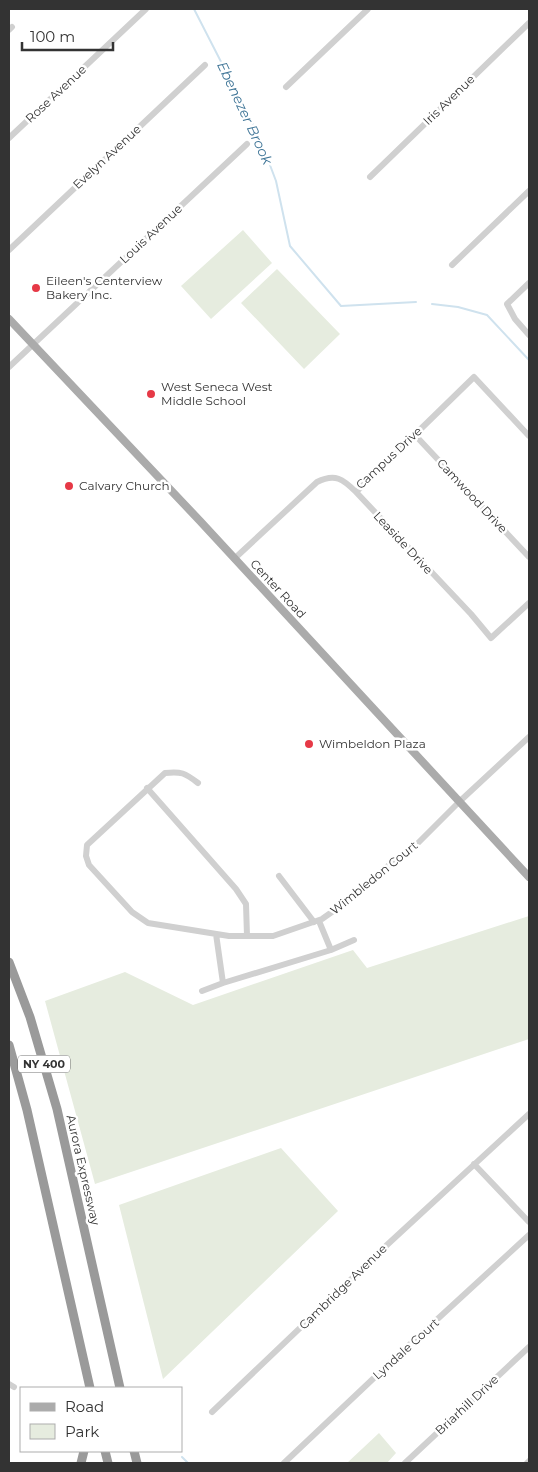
<svg xmlns="http://www.w3.org/2000/svg" width="538" height="1472" font-family="Montserrat,sans-serif">
	<style>
		.green { fill: #e6ecdf }
		.lines { fill: none; stroke-linecap: round; stroke-linejoin: round }
		.stream { stroke: #cfe2ee; stroke-width: 2 }
		.minor { stroke: #d0d0d0; stroke-width: 6 }
		.major { stroke: #ababab; stroke-width: 8 }
		.highway { stroke: #9a9a9a; stroke-width: 9 }
		.poi-dot { fill: #e63946; stroke: #fff; stroke-width: 2 }
		.labels { text-anchor: middle; stroke-width: 5; stroke-linejoin: round; paint-order: stroke }
		.shield { fill: #fff; stroke: #707070; stroke-width: 1 }
		.shield-label { font-size: 11px; font-weight: bold; fill: #333 }
		.street-label { font-size: 12px; fill: #333; stroke: #fff }
		.poi-label { font-size: 12px; fill: #333; stroke: #fff; text-anchor: start }
		.water-label { font-size: 14px; font-style: italic; fill: #3f7597; stroke: #fff }
	</style>
	<rect width="100%" height="100%" fill="#fff"/>
	<path class="green" d="M243,230l29,33 -61,56 -30,-33z
		M277,269l63,65 -36,35 -63,-66z
		M529,916v123l-434,145 -50,-183 80,-29 68,33 160,-55 14,18z
		M281,1148l57,63 -175,168 -44,-174z
		M379,1433l17,20 -9,10h-40z"/>
	<g class="lines">
		<path class="stream" d="M194,9l65,127 17,45 14,65 51,60 75,-4
			M432,304l26,3 29,8 42,45
			M182,1457l6,6"/>
		<path class="minor" d="M9,30l3,-3
			M286,87l82,-78
			M9,138l137,-129
			M370,177l159,-154
			M9,250l196,-185
			M452,265l77,-74
			M529,283l-22,21 8,15 14,16
			M9,367l238,-223
			M415,435l114,122
			M356,492l118,-115 55,59
			M234,559l83,-77c18,-9 26,-3 39,10l115,122 20,24 38,-35
			M198,783c-13,-10 -17,-12 -33,-10l-78,72 -1,11 3,9 43,47 16,11 81,13h44l49,-17 34,-24 32,-29 24,-17 47,-47 70,-65
			M147,788l89,101 10,15 1,32
			M279,876l35,46
			M216,934l7,49 108,-33 -12,-29
			M331,950l23,-10
			M202,991l21,-8
			M474,1164l55,58
			M9,1384l5,3
			M212,1412l176,-168 141,-130
			M284,1463l110,-104 135,-124
			M405,1463l124,-116
			M527,1463l2,-2"/>
		<path class="major" d="M9,319l191,202 329,356"/>
		<path class="highway" d="M9,962l21,55 27,92 63,279
			M9,1045l18,65 63,278
			M105,1451l3,12
			M134,1451l3,12
			M81,1463l3,-12"/>
	</g>
	<g class="poi-dot">
		<circle cx="36" cy="288" r="5"/>
		<circle cx="151" cy="394" r="5"/>
		<circle cx="69" cy="486" r="5"/>
		<circle cx="309" cy="744" r="5"/>
	</g>
	<g class="labels">
		<rect class="shield" x="18" y="1055.5" width="52" height="17" rx="4"/>
		<g class="shield-label">
			<text x="44" y="1068">NY 400</text>
		</g>
		<g class="street-label">
			<text transform="translate(56 94) rotate(-43)" y="4">Rose Avenue</text>
			<text transform="translate(449 100) rotate(-44)" y="4">Iris Avenue</text>
			<text transform="translate(107 157) rotate(-43)" y="4">Evelyn Avenue</text>
			<text transform="translate(151 234) rotate(-43)" y="4">Louis Avenue</text>
			<text transform="translate(389 458) rotate(-43)" y="4">Campus Drive</text>
			<text transform="translate(472 496) rotate(47)" y="4">Camwood Drive</text>
			<text transform="translate(403 543) rotate(47)" y="4">Leaside Drive</text>
			<text transform="translate(278 589) rotate(47)" y="4">Center Road</text>
			<text transform="translate(374 878) rotate(-39)" y="4">Wimbledon Court</text>
			<text transform="translate(83 1170) rotate(77)" y="4">Aurora Expressway</text>
			<text transform="translate(343 1287) rotate(-44)" y="4">Cambridge Avenue</text>
			<text transform="translate(406 1349) rotate(-42)" y="4">Lyndale Court</text>
			<text transform="translate(467 1405) rotate(-43)" y="4">Briarhill Drive</text>
		</g>
		<g class="poi-label">
			<text x="46" y="285">Eileen's Centerview<tspan x="46" dy="14">Bakery Inc.</tspan></text>
			<text x="161" y="391">West Seneca West<tspan x="161" dy="14">Middle School</tspan></text>
			<text x="79" y="490">Calvary Church</text>
			<text x="319" y="748">Wimbeldon Plaza</text>
		</g>
		<g class="water-label">
			<text transform="translate(245 113) rotate(65)" y="5">Ebenezer Brook</text>
		</g>
	</g>
	<rect width="538" height="1472" fill="none" stroke="#333333" stroke-width="20"/>
	<rect x="20" y="1387" width="162" height="65" fill="#ffffff" stroke="#adadad"/>
	<rect x="30" y="1403" width="25" height="8" fill="#ababab" stroke="#adadad"/>
	<text x="65" y="1412" font-size="15" fill="#333333">Road</text>
	<rect x="30" y="1424" width="25" height="15" fill="#e6ecdf" stroke="#adadad"/>
	<text x="65" y="1437" font-size="15" fill="#333333">Park</text>
	<path d="M22 42v8h91v-8" fill="none" stroke="#333333" stroke-width="2.5"/>
	<text x="30" y="42" font-size="15" fill="#333333" stroke="#ffffff" stroke-width="4" paint-order="stroke">100 m</text>
</svg>
